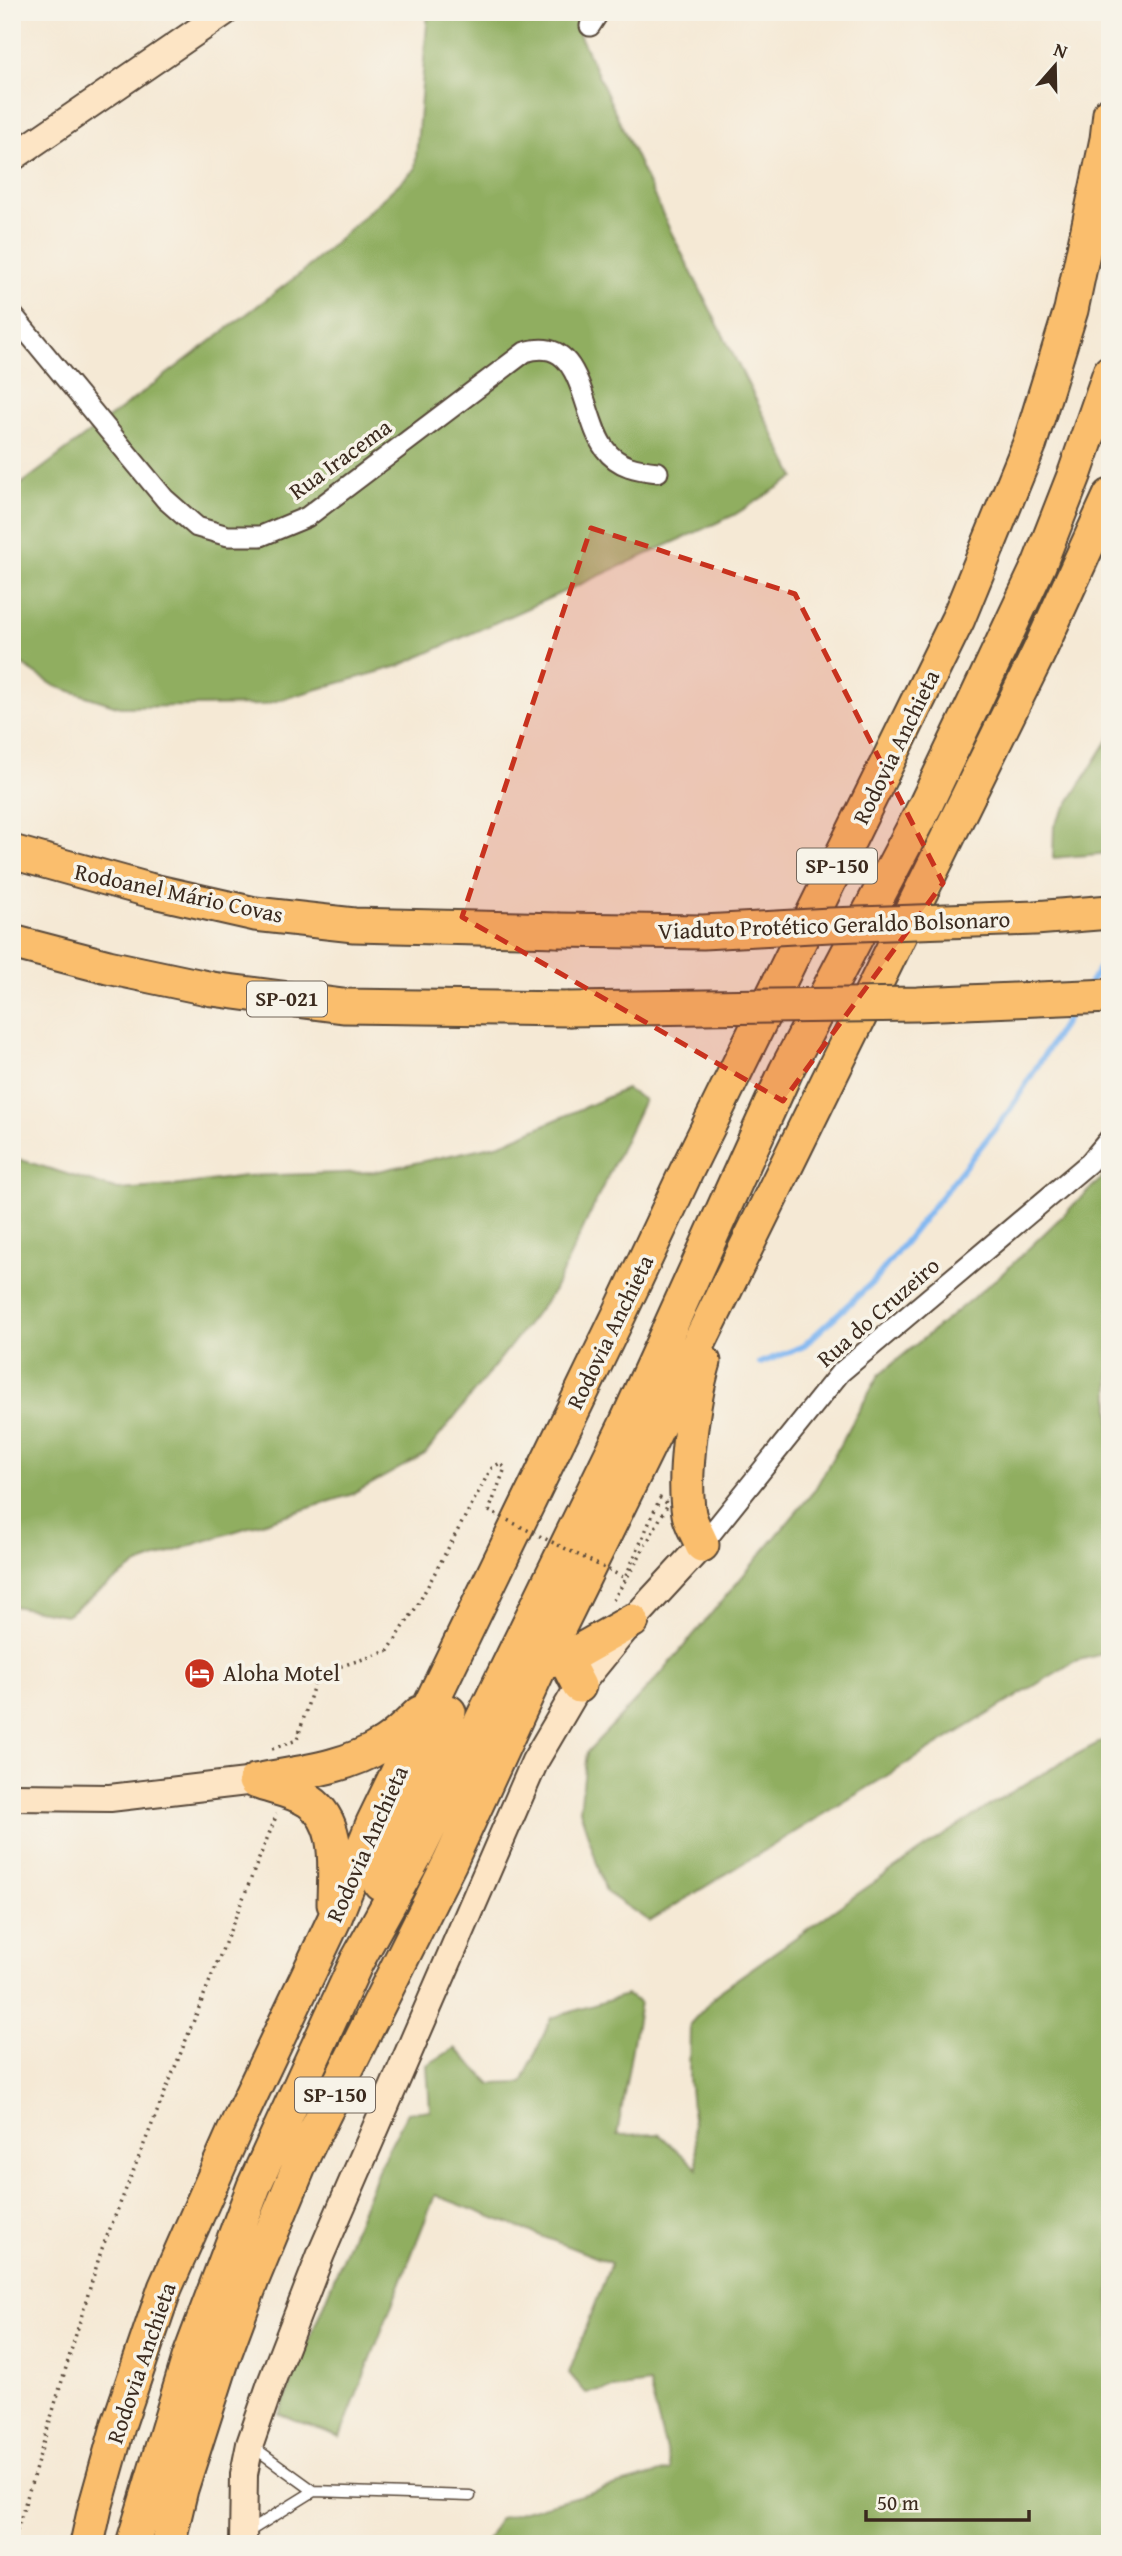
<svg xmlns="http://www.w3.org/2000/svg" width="1122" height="2556" font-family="'Gentium Book Plus',serif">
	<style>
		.forest { fill: #90ae61; stroke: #666c40; stroke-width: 2 }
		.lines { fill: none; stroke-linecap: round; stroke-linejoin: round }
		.stream { stroke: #82b8f1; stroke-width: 6 }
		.lane-casing { stroke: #574739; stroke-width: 13 }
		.street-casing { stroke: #574739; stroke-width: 23 }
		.secondary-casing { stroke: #574739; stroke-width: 30 }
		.highway-casing { stroke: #574739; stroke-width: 37 }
		.path { stroke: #574739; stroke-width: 3.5; stroke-dasharray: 2 5; stroke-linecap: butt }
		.lane { stroke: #fff; stroke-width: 10 }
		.street { stroke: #fff; stroke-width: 19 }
		.secondary { stroke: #fde5c5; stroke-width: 26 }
		.highway { stroke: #fabe6d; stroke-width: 33 }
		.highway-bridge-casing { stroke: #574739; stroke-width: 37; stroke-linecap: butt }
		.path-bridge { stroke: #574739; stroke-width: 3.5; stroke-dasharray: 2 5; stroke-linecap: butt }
		.highway-bridge { stroke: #fabe6d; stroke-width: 33 }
		.marked { fill: #c8321e; fill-opacity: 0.2; stroke: #c8321e; stroke-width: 5; stroke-dasharray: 14 9; stroke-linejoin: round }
		.labels { text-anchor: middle; stroke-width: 7; stroke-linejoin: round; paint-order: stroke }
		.shield { fill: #f7f3e8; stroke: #73665b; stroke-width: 2 }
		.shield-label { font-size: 21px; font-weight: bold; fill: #3b2a1e }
		.street-label { font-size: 23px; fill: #3b2a1e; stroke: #f7f3e8 }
		.poi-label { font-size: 23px; fill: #3b2a1e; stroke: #f7f3e8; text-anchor: start }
	</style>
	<rect width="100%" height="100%" fill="#f7f3e8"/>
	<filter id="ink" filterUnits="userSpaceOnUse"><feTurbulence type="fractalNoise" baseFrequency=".0143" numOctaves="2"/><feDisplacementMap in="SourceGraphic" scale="14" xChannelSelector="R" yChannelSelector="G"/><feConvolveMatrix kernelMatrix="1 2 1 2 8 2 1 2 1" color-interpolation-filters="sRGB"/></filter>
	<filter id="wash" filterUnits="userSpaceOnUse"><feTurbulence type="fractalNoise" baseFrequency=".00686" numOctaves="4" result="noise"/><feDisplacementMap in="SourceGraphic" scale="28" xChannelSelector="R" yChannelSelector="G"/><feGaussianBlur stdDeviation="1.57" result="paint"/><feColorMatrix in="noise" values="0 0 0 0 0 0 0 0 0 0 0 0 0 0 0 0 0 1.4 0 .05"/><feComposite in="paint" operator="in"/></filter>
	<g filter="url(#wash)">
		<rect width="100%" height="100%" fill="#f5e9d5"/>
		<path class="forest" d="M428,12h157l-6,22 90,194 126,249 -61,38 -335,151 -137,39 -142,2 -65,-21 -43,-28v-167l293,-221 110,-101z
			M1110,737v116l-57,5 1,-32z
			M626,1089l18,11 -91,192 -128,162 -72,40 -161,51 -57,21 -69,49 -54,-9v-449l106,33 56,-4 70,-10 130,-4 127,-28z
			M1110,1170v482l-35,9 -426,260 -43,-29 -26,-82 7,-58 72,-76 155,-185 65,-116 124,-102z
			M1110,1737v807h-492l-33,-2 -8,2h-92l14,-26 172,-48 -22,-86 -63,9 -17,-20 42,-110 -176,-68 -95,242 -61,-23 102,-251 26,-50 23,-3 -3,-45 28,-17 36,36 31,-1 29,-65 75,-23 14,7 -23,133 42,-1 39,35 -9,-91 1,-54 31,-34c127,-88 251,-183 389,-253z"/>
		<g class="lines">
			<path class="stream" d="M1088,986l22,-34
				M760,1363l42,-16 72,-66 135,-170 64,-102"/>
		</g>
	</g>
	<g filter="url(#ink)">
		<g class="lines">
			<defs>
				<path id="lane" d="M252,2446l62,45
					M248,2532l66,-41 156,5"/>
				<path id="street" d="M590,26l9,-14
					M12,314l153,185 32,28 31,9h33l46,-19 218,-165c60,-19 55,64 80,97 13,18 33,21 53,23
					M702,1545l138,-172 249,-210 21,-25"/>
				<path id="secondary" d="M12,158l213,-146
					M12,1797l98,1 145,-17
					M243,2544l1,-70 6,-30 21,-61 50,-129 214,-493 44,-75 53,-65 70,-76"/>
				<path id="highway" d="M12,852l137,38 106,24 99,11 204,5
					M12,942l96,25 104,22 131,17 225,3
					M702,1545c-4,-10 -11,-21 -13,-31 -7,-37 4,-115 15,-152
					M565,1659l14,27
					M542,1662l23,-3 67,-38
					M255,1781c41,-8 91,-13 127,-36 14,-8 26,-21 38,-32
					M257,1782c17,6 37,9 52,19 33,22 25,69 25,103
					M380,1883l69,-171
					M87,2544l8,-36 24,-85 46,-135 76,-172 93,-196 39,-97 246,-508 67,-143 272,-553 72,-176 41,-133 36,-171 3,-26
					M133,2544l56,-186 65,-172 103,-225 62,-112 206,-423 161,-355 140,-267 51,-107 62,-132 36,-92 35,-101
					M168,2544l13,-55 42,-131 29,-78 53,-128 145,-290 92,-200 496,-1008 72,-158"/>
			</defs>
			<use href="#lane" class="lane-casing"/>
			<use href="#street" class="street-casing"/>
			<use href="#secondary" class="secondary-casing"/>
			<use href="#highway" class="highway-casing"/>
			<path class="path" d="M613,1600l21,-34
				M272,1749l25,-9 19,-62 10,-7 62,-20 29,-45 70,-130 5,-8 8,-5 5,5 -16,43
				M13,2544l88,-293 176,-437"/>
			<use href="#lane" class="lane"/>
			<use href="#street" class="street"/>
			<use href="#secondary" class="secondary"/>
			<use href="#highway" class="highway"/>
			<defs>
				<path id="highway-bridge" d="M558,930l145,2 127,-7 205,-7 75,-6
					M568,1009l349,-5 193,-8"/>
			</defs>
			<use href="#highway-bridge" class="highway-bridge-casing"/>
			<path class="path-bridge" d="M489,1511l136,67 35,-80 8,6 -34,62"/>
			<use href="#highway-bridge" class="highway-bridge"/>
		</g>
	</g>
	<path class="marked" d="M591,528l204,66 148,289 -160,218 -321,-184z"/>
	<defs>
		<symbol id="hotel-disc" viewBox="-11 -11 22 22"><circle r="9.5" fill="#c8321e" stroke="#f7f3e8"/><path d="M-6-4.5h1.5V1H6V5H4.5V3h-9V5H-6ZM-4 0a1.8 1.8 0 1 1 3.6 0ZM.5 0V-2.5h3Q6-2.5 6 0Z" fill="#fff"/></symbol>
	</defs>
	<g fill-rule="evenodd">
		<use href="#hotel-disc" x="182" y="1656" width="35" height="35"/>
	</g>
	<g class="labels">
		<g class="shield">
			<rect x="797" y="848.5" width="80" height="35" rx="5"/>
			<rect x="247" y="981.5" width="80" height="35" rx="5"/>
			<rect x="295" y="2077.5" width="80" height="35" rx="5"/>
		</g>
		<g class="shield-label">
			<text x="837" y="873">SP-150</text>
			<text x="287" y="1006">SP-021</text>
			<text x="335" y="2102">SP-150</text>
		</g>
		<g class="street-label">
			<text transform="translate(340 459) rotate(-36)" y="8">Rua Iracema</text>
			<text transform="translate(896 747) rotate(-64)" y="8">Rodovia Anchieta</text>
			<text transform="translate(179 893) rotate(12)" y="8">Rodoanel Mário Covas</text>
			<text transform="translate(834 925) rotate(-2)" y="8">Viaduto Protético Geraldo Bolsonaro</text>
			<text transform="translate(878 1312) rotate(-41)" y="8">Rua do Cruzeiro</text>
			<text transform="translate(610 1332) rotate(-64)" y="8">Rodovia Anchieta</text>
			<text transform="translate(367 1844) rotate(-66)" y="8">Rodovia Anchieta</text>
			<text transform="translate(141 2363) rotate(-71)" y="8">Rodovia Anchieta</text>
		</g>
		<g class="poi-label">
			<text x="223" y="1681">Aloha Motel</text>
		</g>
	</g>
	<rect width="1122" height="2556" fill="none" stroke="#f7f3e8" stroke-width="42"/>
	<g transform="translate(1055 66) rotate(20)" stroke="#f7f3e8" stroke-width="5" paint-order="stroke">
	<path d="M0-5L12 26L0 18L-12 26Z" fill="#3b2a1e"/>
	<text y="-10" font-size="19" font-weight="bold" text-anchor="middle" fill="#3b2a1e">N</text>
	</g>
	<path d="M866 2510v10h163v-10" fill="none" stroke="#3b2a1e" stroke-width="3.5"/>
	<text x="877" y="2510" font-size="21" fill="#3b2a1e" stroke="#f7f3e8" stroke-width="5" paint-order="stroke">50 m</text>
</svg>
